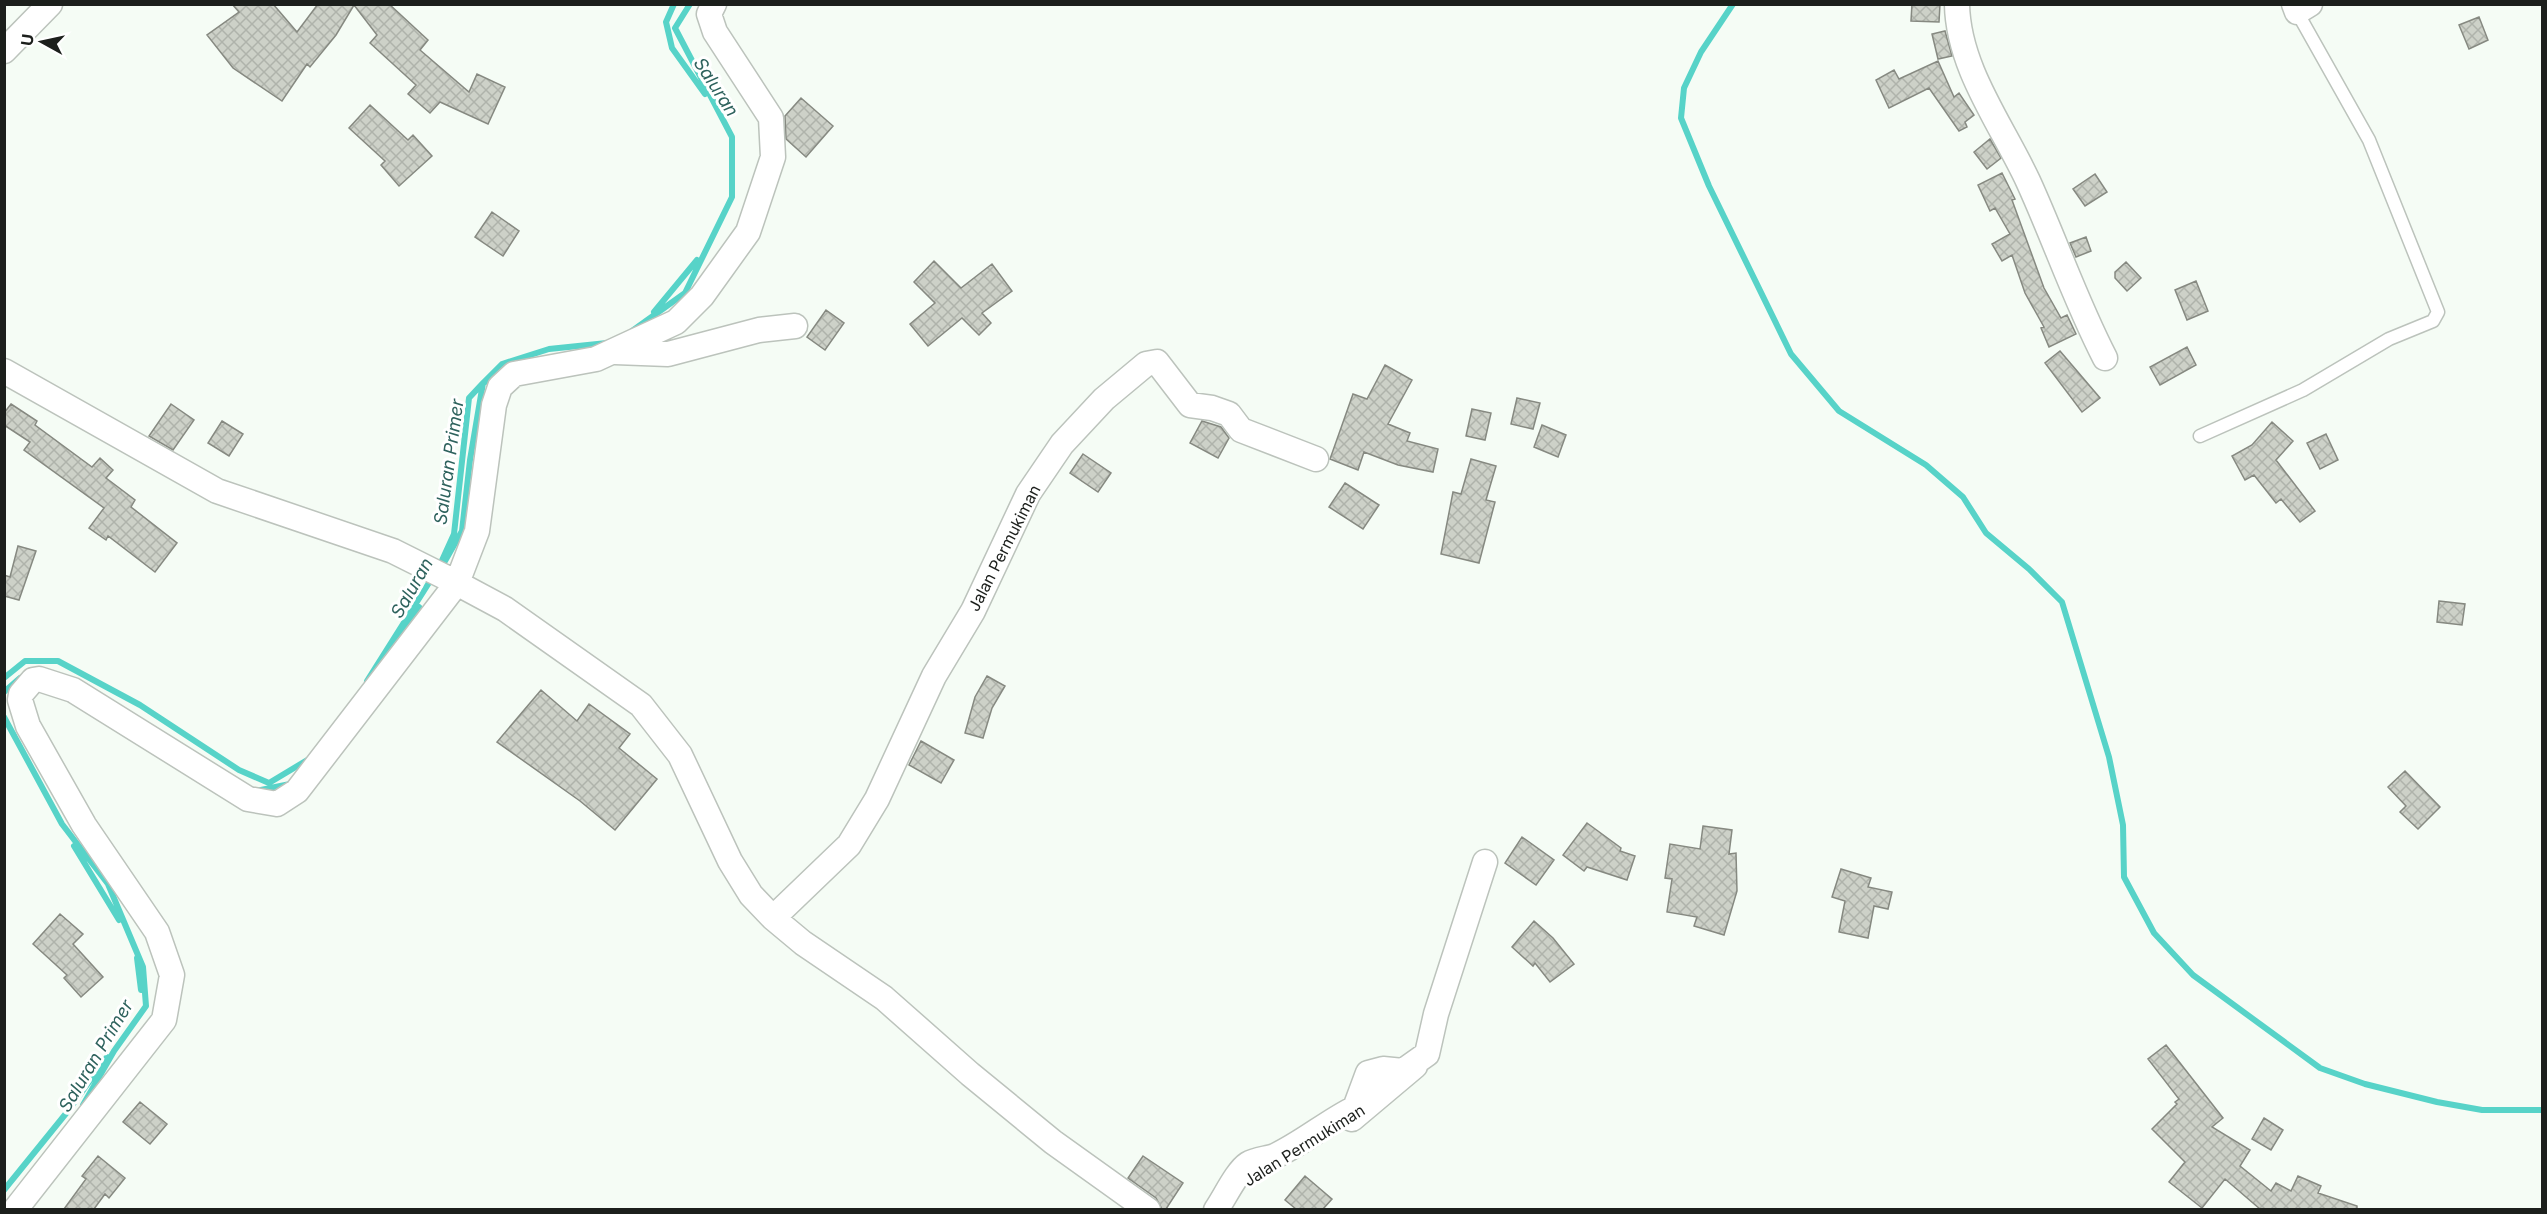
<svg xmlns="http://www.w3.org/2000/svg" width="2547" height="1214" font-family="Inter,sans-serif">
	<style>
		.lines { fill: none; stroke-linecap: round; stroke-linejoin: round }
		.stream { stroke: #57d3c8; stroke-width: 6 }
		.building { fill: url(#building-cross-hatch); stroke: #868981; stroke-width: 1.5 }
		.lane-casing { stroke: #bcc3bc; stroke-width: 15 }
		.street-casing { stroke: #bcc3bc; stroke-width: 27 }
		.lane { stroke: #fff; stroke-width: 12 }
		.street { stroke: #fff; stroke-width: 24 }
		.labels { text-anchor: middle; stroke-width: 6; stroke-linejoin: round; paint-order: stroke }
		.street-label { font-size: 16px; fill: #1c1f1c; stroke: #fff }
		.water-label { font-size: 18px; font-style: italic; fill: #2e625d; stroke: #fff }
	</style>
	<defs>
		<pattern id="building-cross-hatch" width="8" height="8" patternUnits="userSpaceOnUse" patternTransform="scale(1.5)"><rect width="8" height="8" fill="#cdd1c8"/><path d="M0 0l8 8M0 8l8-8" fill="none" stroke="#afb3ab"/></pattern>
	</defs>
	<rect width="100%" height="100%" fill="#f5fcf5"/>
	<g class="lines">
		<path class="stream" d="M674,4l-8,18 6,26 33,46
			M1733,4l-32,48 -17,36 -3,30 28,68 82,168 48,57 87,54 37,32 23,36 43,36 33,33 47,155 14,68 1,52 30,56 39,42 127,93 45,16 72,18 45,8h60
			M654,312l43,-52
			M632,331l53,-38 47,-96v-60l-57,-109 15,-24
			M445,561l17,-30 8,-71 13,-77 19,-19 47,-15 58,-6
			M439,567l15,-33 15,-136 14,-15 14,-6
			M397,641l22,-34
			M4,678l21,-17h33l82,44 99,65 30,13 40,-24
			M367,681l65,-103
			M4,692l16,-14
			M4,717l58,107 46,60 35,83 3,39 -32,45 -31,54
			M256,791l34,-7
			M74,846l45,74
			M137,958l4,32
			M4,1190l64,-79 39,-54"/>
	</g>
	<path class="building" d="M232,4h41l24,28 21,-28h71l39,36 -8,10 49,42 8,-18 28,13 -17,37 -48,-22 -10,11 -22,-19 8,-9 -46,-42 7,-8 -23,-30 -18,30 -26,32 -3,-3 -25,37 -49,-33 -26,-33 32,-23z
		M1912,4h28l-1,18 -28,-1z
		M2479,17l9,23 -19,9 -10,-24z
		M1945,31l7,25 -14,3 -6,-25z
		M1938,61l16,36 5,-4 15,22 -9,7 2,5 -8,4 -30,-43 -40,20 -13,-28 18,-10 5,9z
		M801,98l32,28 -27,31 -20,-18 -1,-23z
		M370,105l38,35 5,-5 19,21 -33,30 -18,-21 4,-4 -36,-33z
		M1990,139l11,19 -14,11 -13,-17z
		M2002,173l13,26 -3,1 32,88 17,30 6,-3 9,19 -27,13 -8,-19 3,-1 -19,-34 -13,-38 -10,6 -10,-17 18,-10 -15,-26 -5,3 -12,-26z
		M2095,174l12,18 -22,14 -12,-17z
		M492,212l27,19 -16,25 -28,-19z
		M2086,237l5,14 -15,6 -6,-14z
		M934,261l27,27 31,-24 20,27 -30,22 9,10 -12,12 -17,-17 -34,28 -18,-22 25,-21 -21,-21z
		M2126,262l15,16 -14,13 -12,-13v-6z
		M2196,281l12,30 -21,9 -12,-30z
		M826,310l18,13 -19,27 -18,-13z
		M2187,347l9,18 -36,20 -10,-18z
		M2060,351l40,47 -18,14 -37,-49z
		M1385,365l27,15 -24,44 22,9 -3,8 31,8 -5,23 -35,-7 -34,-13 -6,18 -28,-11 23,-65 14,5z
		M1517,398l23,5 -7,26 -22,-5z
		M11,404l26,17 -2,4 57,42 8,-9 13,12 -7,8 29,22 -4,7 46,36 -22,29 -47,-36 -2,4 -17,-12 15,-20 -80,-58 6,-8 -26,-17v-12z
		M171,404l23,16 -21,30 -24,-14z
		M1472,409l19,4 -6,27 -19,-4z
		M222,421l21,13 -14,22 -21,-13z
		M1202,421l19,6 8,11 -11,20 -28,-15z
		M2272,422l21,19 -17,19 39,51 -15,11 -19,-23 -5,4 -22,-28 -9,5 -13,-24 20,-11z
		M1542,425l24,10 -8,22 -24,-10z
		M2326,434l12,26 -18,9 -13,-26z
		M1083,454l28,19 -13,19 -28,-19z
		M1471,459l25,7 -10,34 9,2 -16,61 -38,-9 12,-62 8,2z
		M1345,483l34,22 -16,24 -34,-22z
		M18,546l18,5 -17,49 -15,-4v-21l6,2z
		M2439,601l26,3 -3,21 -25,-3z
		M987,676l18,10 -13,22 -9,30 -18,-5 10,-36z
		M541,690l36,31 12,-17 41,30 -11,14 38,31 -42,51 -35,-29 -83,-59z
		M921,741l33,19 -13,23 -32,-18z
		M2405,771l35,36 -22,22 -18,-17 6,-6 -18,-19z
		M1587,823l34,25 -1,3 15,5 -8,24 -40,-13 -3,4 -21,-16z
		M1703,826l29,4 -3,24 7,-1 1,38 -13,44 -30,-9 3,-9 -30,-5 5,-33 -7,-1 5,-34 30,5z
		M1522,837l32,23 -18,25 -31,-22z
		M1841,869l30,9 -3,9 24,5 -4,17 -14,-3 -6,32 -29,-6 6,-31 -13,-4z
		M60,914l23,20 -10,10 30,33 -22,20 -17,-19 3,-3 -34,-31z
		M1534,921l19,17 21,26 -24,18 -15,-19 -2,3 -21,-19z
		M2166,1045l57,73 -11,9 38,23 -10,16 31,25 5,-8 15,8 7,-15 23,10 -3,7 39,13v3h-97l-35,-30 -23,29 -33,-26 16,-20 -33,-33 25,-25 -2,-2 4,-3 -31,-40z
		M140,1102l27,22 -17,20 -27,-22z
		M2264,1118l19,12 -12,20 -19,-11z
		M98,1156l27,22 -16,20 -4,-4 -11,15h-30l22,-30 -4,-3z
		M1143,1156l40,27 -17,26h-4l-6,-11 -28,-20z
		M1305,1176l27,23 -9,10h-27l-11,-9z"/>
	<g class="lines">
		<defs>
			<path id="lane" d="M2200,436l103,-46 86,-51 44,-18 5,-9 -69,-172 -72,-128"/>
			<path id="street" d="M1957,4c1,64 45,121 71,177 27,59 47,119 77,177
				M2294,4l3,8 13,-8
				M4,51l46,-47
				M615,352l53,2 91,-24 36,-4
				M4,371l213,120 176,60 58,29 54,29 136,96 39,50 50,106 21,34 22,23 30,25 81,55 86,76 83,68 95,68
				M773,918l76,-73 28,-46 57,-123 39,-65 55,-117 34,-50 42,-45 42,-35 11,-2 33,43 22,3 17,6 12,16 75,29
				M1352,1119l63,-53
				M15,1210l149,-190 8,-45 -15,-43 -73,-107 -56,-99 -8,-26 1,-6 12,-14 6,-1 34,11 175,109 29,5 20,-13 160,-208 20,-52 17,-126 6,-18 14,-13 82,-15 80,-37 26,-26 46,-64 25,-75 -2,-39 -56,-86 -6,-18 5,-10
				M1216,1210c9,-13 21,-39 32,-46 8,-5 19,-5 27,-8 29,-14 52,-34 80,-48l13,-35 15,-4 20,2 24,-17 9,-40 49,-152"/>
		</defs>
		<use href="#lane" class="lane-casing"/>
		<use href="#street" class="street-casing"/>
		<use href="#lane" class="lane"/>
		<use href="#street" class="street"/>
	</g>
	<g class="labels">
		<g class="street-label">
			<text transform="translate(1004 548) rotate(-63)" y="6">Jalan Permukiman</text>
			<text transform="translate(1304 1145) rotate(-32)" y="6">Jalan Permukiman</text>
		</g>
		<g class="water-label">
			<text transform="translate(716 87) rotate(57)" y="6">Saluran</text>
			<text transform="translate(449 462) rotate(-82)" y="6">Saluran Primer</text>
			<text transform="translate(412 588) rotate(-60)" y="6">Saluran</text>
			<text transform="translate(96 1056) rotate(-59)" y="6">Saluran Primer</text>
		</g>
	</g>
	<rect width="2547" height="1214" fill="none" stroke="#1c1f1c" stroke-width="12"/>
	<g transform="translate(42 42) rotate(278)" stroke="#ffffff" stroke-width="4.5" paint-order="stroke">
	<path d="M0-4.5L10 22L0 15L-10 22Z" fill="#1c1f1c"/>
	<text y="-9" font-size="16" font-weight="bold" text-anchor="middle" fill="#1c1f1c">U</text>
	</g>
</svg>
